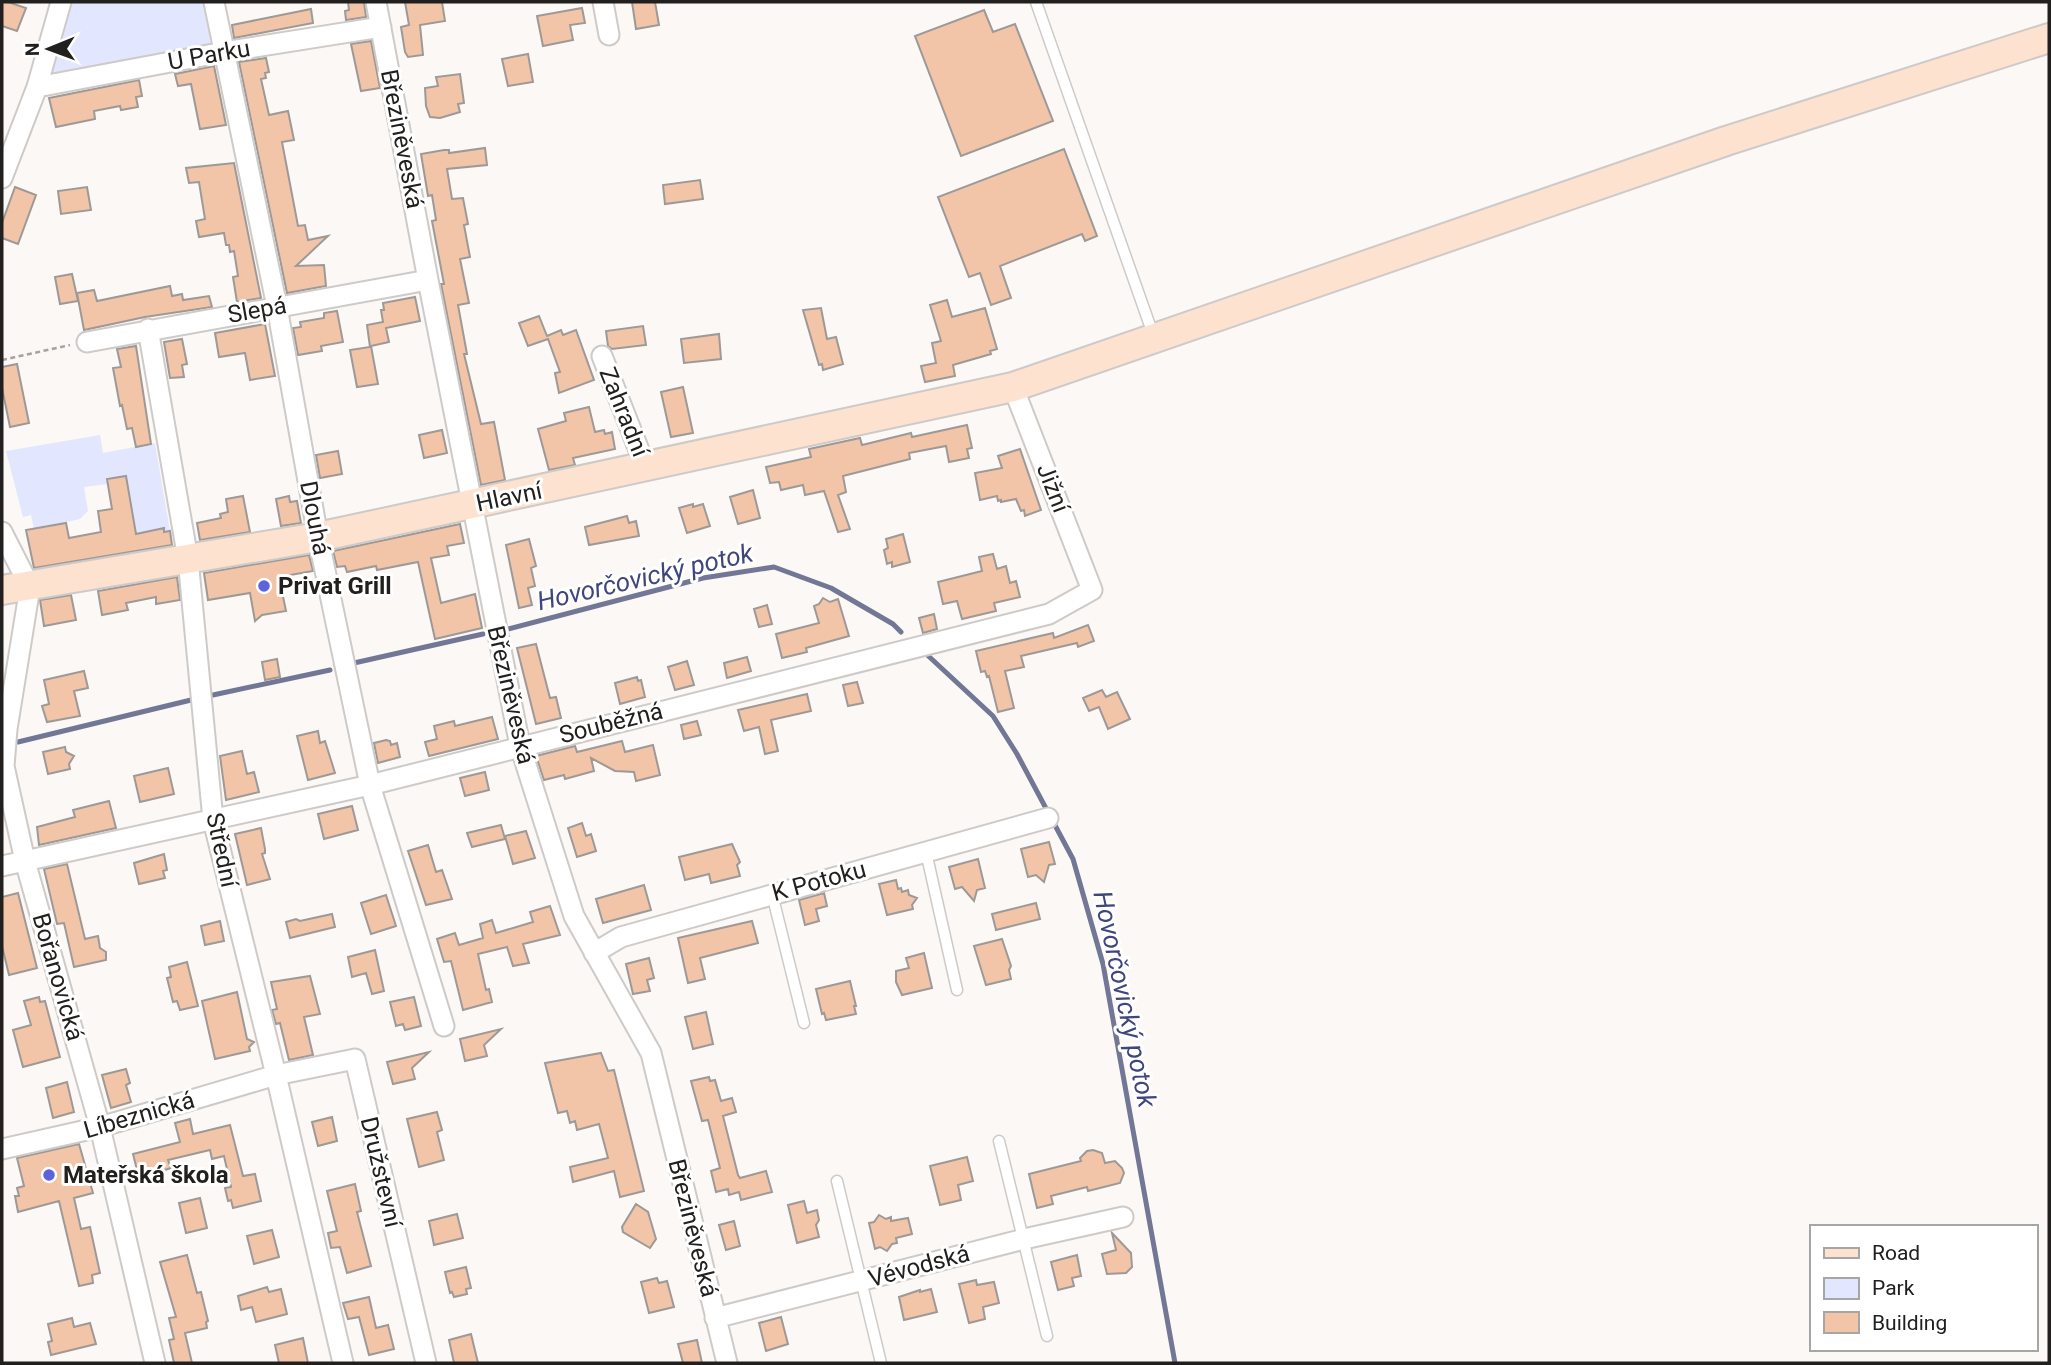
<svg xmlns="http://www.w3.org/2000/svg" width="2051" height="1365" font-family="Roboto,sans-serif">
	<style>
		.green { fill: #e2e7ff }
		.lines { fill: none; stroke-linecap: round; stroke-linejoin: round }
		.stream { stroke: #727795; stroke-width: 5 }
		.building { fill: #f2c5a9; stroke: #9d9997; stroke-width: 2 }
		.lane-casing { stroke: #cecac8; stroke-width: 13 }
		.street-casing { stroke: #cecac8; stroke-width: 23 }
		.secondary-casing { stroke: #cecac8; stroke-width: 32 }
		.path { stroke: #a5a2a1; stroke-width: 2.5; stroke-dasharray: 5 3.5; stroke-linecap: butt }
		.lane { stroke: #fff; stroke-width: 10 }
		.street { stroke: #fff; stroke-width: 19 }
		.secondary { stroke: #fee2d0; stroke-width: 28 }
		.poi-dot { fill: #5c63db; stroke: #fff; stroke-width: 2.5 }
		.labels { text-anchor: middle; stroke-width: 6; stroke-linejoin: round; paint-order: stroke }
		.street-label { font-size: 24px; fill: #21201f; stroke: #fff }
		.poi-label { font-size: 24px; font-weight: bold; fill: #21201f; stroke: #fff; text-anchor: start }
		.water-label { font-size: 26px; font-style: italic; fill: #3f467e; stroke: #fff }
	</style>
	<rect width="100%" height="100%" fill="#fcf8f6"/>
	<path class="green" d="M71,2h135l8,43 -165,31z
		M100,435l3,18 52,-10 15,88 -6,1 -1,-4 -13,3 1,4 -14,3 -1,-4 -4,1v-25l-6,-34 -19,2 1,6 -24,3 4,24 -8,8 -27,6 7,37 -25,-28 -4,-19 -8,2 -17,-66z"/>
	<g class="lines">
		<path class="stream" d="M508,629l195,-51 71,-11 57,21 62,36 8,8
			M923,651l70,65 24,38 56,105 30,105 72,399
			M354,663l129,-29
			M213,695l117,-25
			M18,742l173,-42"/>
	</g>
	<path class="building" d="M2,2h6l18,6 -9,23 -15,-5z
		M348,2h16l2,15 -20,3 -1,-9 4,-1z
		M405,2h37l3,19 -25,4 3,30 -15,2 -3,-5 -4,-25 8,-2z
		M632,2h23l4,23 -23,4z
		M582,8l3,15 -15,2 3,15 -30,6 -6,-30z
		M311,9l2,14 -79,15 -2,-13z
		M984,10l9,22 22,-8 38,97 -92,35 -46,-120z
		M371,41l9,47 -19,3 -10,-47z
		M528,54l5,28 -25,4 -6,-27z
		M266,58l3,14 -4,1 1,5 -5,1 8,36 19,-4 6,29 -12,2 16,84 7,-1 3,15 20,-4 -32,30 28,-1 2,21 -39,7 -48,-231z
		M214,66l12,59 -26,4 -9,-45 -13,2 -3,-12z
		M460,74l4,29 -6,1 2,8 -20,6 -10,-1 -4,-11 -1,-18 13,-2 -2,-9z
		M139,80l3,16 -6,1 2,10 -17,3 -1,-4 -26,5 1,8 -39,8 -7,-29z
		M485,148l2,17 -40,4 5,30 11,-1 5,26 -4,1 6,32 -10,2 9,44 -11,2 9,49h-3l17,70 13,-2 11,58 -24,5 -40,-201h3l-12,-63 4,-1 -4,-25 -4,1 -7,-42 23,-4h5v3z
		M1064,149l33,87 -12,5 -3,-7 -82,32 11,32 -20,7 -11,-32 -11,4 -31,-80z
		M234,163l27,135 -24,4 -4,-25 5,-1 -4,-25 -4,1 -1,-7h-3l-2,-12 -25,4 -3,-16 9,-2 -6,-37 -10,1 -3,-15z
		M700,180l3,19 -38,5 -2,-19z
		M15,187l21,8 -18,49 -16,-6v-15z
		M87,187l4,23 -30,4 -3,-23z
		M72,274l6,27 -18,3 -5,-27z
		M170,286l2,10 10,-2 1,6 26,-4 3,11 -67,10 -61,13 -7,-37 17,-3 3,11z
		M415,297l5,24 -34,7 3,14 -18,4 7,38 -21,3 -7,-37 20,-3 -3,-22 16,-3 -2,-12h3l-1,-7z
		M947,300l5,17 33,-9 12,41 -7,2 1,3 -38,11 2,11 -30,6 -4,-16 15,-3 -4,-20 9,-2 -11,-36z
		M821,308l6,31 9,-2 7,27 -20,6 -1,-6 -3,1 -16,-55z
		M337,311l6,31 -22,4 1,5 -24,4 -5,-27 8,-1 -1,-5 24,-4v-5z
		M539,316l8,20 14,-6 2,5 13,-5 18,50 -35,13 -4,-20 5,-1 -12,-33 -20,7 -9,-23z
		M265,324l10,52 -25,4 -5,-27 -26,4 -4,-24z
		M643,326l3,19 -34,4 -4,-3 -2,-15z
		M719,334l2,25 -37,4 -3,-24z
		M182,339l5,25 -5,1 2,12 -14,1 -6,-36z
		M136,346l15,98 -15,3 -4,-19 -5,1 -5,-24 -2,1 -7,-38 8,-1 -4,-18z
		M17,364l12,59 -19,4 -8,-39v-21z
		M683,387l10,46 -22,4 -10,-45z
		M589,407l6,25 9,-2 1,4 7,-2 3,17 -42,9 2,7 -26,5 -11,-41 28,-8 -2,-8z
		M967,425l5,23 -5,1 2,9 -20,4 -3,-16 -37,7 1,6 -67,17 3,16 -8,3 12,34 -12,3 -14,-41 -19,4 -2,-10 -22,5 -2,-8 -9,1 -4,-16 45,-10 -2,-8 51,-11 2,7 49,-12 1,4z
		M442,430l5,23 -23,5 -5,-23z
		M1020,449l21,61 -16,6 -1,-6 -3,1 -5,-12 -15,3v-2l-3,1 -1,-5 -17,4 -5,-27 27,-5 -4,-12z
		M338,451l4,23 -22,4 -4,-23z
		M126,476l10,58 28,-6v4l6,-1 2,14 -138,23 -8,-38 40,-7 3,15 32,-6 -3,-21 14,-2 -5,-30z
		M753,490l7,28 -22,6 -8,-27z
		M243,496l7,36 -50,8 -3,-17 24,-5 -1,-4 8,-2 -2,-13z
		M289,496l1,6 7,-1 4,22 -20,3 -5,-27z
		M693,504v3l10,-3 7,22 -23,7 -8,-25z
		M627,516l2,7 7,-2 3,15 -50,9 -4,-18z
		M460,524l4,19 -17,3 2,9 -18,3 10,45 34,-9 7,34 -47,11 -17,-77 -41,8 -1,-4 -29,6 -2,-6 -8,1 -4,-16z
		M903,534l7,28 -18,5v-5l-5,2 -3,-14 4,-2 -2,-9z
		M529,539l7,27 -5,2 4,18 -7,2 4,17 -13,3 -13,-63z
		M993,554l4,15 9,-3 4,17 6,-2 4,16 -26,6 2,8 -34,8 -5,-18 -14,3 -5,-22 44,-11 -3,-14z
		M309,555l4,16 -34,6 7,34 -24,4 -7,6 -5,-28 -42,7 -4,-27z
		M177,577l3,23 -24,4v-7l-30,6 2,7 -26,5 -4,-24z
		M71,595l5,25 -32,6 -4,-26z
		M823,598l7,4 8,-3 11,37 -43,12 1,4 -25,6 -6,-24 43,-11 -5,-17 5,-2z
		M767,605l5,19 -13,3 -5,-18z
		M934,614l3,15 -14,4 -4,-15z
		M1088,625l6,16 -16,6 -1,-4 -56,13 3,11 -19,4 9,37 -16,4 -9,-36 -2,1 -2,-6 -4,1 -5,-21 77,-18 1,5z
		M536,644l14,54 6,-1 5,21 -25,6 -19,-76z
		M747,657l4,14 -24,7 -3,-15z
		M277,659l3,18 -15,3 -3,-18z
		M687,661l7,24 -19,5 -7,-23z
		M84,671l4,17 -14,3 6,25 -33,6 -5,-16 7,-2 -5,-24z
		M637,677l1,4 3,-1 4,17 -25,7 -5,-21z
		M857,682l6,21 -15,3 -5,-21z
		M1102,690l4,7 11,-5 13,27 -22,10 -9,-22 -10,4 -6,-13z
		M807,694l4,17 -40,9 7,31 -13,3 -6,-27 -15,4 -6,-21z
		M492,717l6,22 -69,17 -4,-14 12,-3 -3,-13 20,-5 1,5z
		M697,721l4,14 -17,4 -3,-14z
		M318,731l2,12 5,-2 10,32 -27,7 -11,-44z
		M386,740l4,1 1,4 6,-2 3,14 -22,6 -4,-20z
		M622,741l3,11 28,-7 7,30 -24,6 -2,-9 -19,-1 -24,-13 3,13 -29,8 -1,-4 -20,5 -8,-24 39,-10 2,6z
		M65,747l1,5 8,4 -5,8 1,5 -22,5 -5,-22z
		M242,751l5,23 7,-2 5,20 -33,8 -6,-44z
		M168,768l6,26 -34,8 -6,-26z
		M485,772l4,18 -24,6 -5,-18z
		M109,801l7,27 -77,17 -2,-18 38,-10 -2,-7z
		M352,806l6,24 -34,9 -6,-25z
		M582,823l4,13 5,-2 5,17 -19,6 -9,-29z
		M501,825l4,14 -33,8 -5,-14z
		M261,828l4,21v4l-3,1 8,25 -23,6 -12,-51z
		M526,831l9,27 -22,6 -8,-28z
		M1049,842l6,22 -6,1 -5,17 -8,-7 -8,2 -7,-28z
		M732,844l8,18 -3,3 3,11 -29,7 -2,-9 -24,6 -6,-23z
		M428,845l8,27 6,-2 10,29 -26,6 -18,-54z
		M164,854l3,16 -4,1 2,7 -26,6 -5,-21z
		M978,859l7,29 -8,2 -3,11 -12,-14 -7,2 -6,-22z
		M67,864l18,75 13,-3 2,12 6,4v8l-32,7 -10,-44 -7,1 -13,-55z
		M896,880l2,9 3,-1 1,4 6,-2 1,5 8,3 -5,7 1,4 -26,6 -8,-31z
		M644,885l7,25 -48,13 -7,-24z
		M18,893l19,75 -28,7 -7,-29v-49z
		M824,893l3,13 -11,3 3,12 -14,4 -6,-25z
		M386,895l10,31 -25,8 -10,-31z
		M1036,903l4,16 -44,11 -4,-16z
		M550,906l10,29 -37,9 6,19 -16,3 -6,-19 -29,7 8,36 3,-1 3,13 -29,8 -12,-49 -7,1 -7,-23 18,-6 4,12 24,-7 -3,-14 12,-4 4,13 37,-11 -3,-10z
		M332,914l3,13 -45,11 -4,-16 10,-3 4,2z
		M220,921l4,20 -19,4 -4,-19z
		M752,921l6,22 -58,15 5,21 -17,4 -10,-45z
		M1002,939l9,27 -2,4 2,9 -25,6 -12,-39z
		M375,950l9,41 -12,3 -6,-21 -14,4 -4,-20z
		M924,953l8,35 -30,7 -6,-13v-11l13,-3 -3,-10z
		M649,958l5,20 -7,2 3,11 -17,3 -7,-30z
		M187,962l11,44 -18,4 -3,-9 -4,1 -6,-24 4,-1 -2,-10z
		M310,976l10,38 -16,3 9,38 -24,5 -9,-37 -4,1 -4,-14 5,-1 -6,-27z
		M850,981l6,25h-2l2,8 -30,6 -2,-7 -2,1 -6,-25z
		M237,992l10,47 7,3 -5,5 1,4 -35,8 -13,-58z
		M39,997l1,5 5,-1 15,56 -37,10 -10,-37 18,-5 -7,-24z
		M414,997l7,29 -16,4 -2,-6 -7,2 -6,-24z
		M706,1012l7,32 -20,5 -8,-32z
		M501,1029l-17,16 3,11 -22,5 -5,-22z
		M429,1052l-17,16 3,11 -22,5 -6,-22z
		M601,1053l7,18 6,-1 30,121 -24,6 -6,-26 -41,11 -3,-15 38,-9 -9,-34 -22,6 -2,-9 -5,2 -3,-12 -9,2 -13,-50z
		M126,1069l4,14 -4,2 5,17 -20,6 -9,-33z
		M709,1077l1,4 5,-1 6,21 11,-3 4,14 -13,4 15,59 2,3 26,-7 6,21 -31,8 -2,-8 -10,3 -1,-6 -12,3 -5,-21 9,-3 -12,-48 -6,1 -11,-40z
		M67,1082l7,30 -21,6 -7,-30z
		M437,1112l5,18 -5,2 7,28 -25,7 -12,-48z
		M332,1117l5,24 -19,5 -6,-24z
		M190,1119l3,15 37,-9 13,51 12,-2 6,27 -28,7 -2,-8 -3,1 -3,-13 6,-1 -7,-31 -12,3 -2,-9 -42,10 3,8 -32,10 -6,-24 47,-12 -5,-19z
		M79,1144l14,49 -19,5 7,31 9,-2 10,46 -8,2 1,8 -14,3 -20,-85 -41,11 -3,-16h4l-2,-8 7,-2 -7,-28z
		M1093,1150l9,3 3,10 10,-2 7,7 2,5 -4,10 -32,8 -1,-4 -36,9 2,8 -16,4 -8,-34 52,-13 -1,-3 7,-7z
		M967,1157l6,24 -15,4 3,15 -21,5 -10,-39z
		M355,1184l6,27 -4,1 14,54 -24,7 -7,-26 -9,1 -3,-15 9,-2 -10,-40z
		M200,1198l7,30 -21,5 -7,-30z
		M804,1201l3,12 10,-3 2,10 -3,5 3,12 -22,6 -9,-38z
		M636,1204l12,8 8,27 -6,9 -27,-16 -1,-5z
		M457,1214l6,24 -29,7 -5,-24z
		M879,1215l7,4 5,-2v4l17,-3 4,16 -16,4 1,5 -5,1 -5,7 -7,-4 -5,2 -6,-26 5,-1z
		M734,1221l6,25 -14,4 -7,-25z
		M272,1230l7,27 -25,7 -7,-28z
		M1112,1233l19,20 1,14 -6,6 -19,1 -5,-20 14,-4z
		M187,1255l10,38 4,-1 7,29 -2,1 1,6 -22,5 7,30h-18l-5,-23 5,-1 -5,-21 7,-1 -16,-55z
		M1077,1255l4,21 -9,2 2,8 -16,4 -7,-28z
		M466,1267l5,21 -5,1 1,5 -13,3 -2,-5 -2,1 -5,-21z
		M657,1278l2,5 8,-2 7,26 -25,6 -8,-31z
		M976,1280l1,5 17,-3 5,21 -16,4 2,12 -16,4 -10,-39z
		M267,1287l2,5 12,-3 6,25 -31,8 -4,-15 -11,3 -3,-14z
		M931,1289l6,23 -33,8 -5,-23 21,-7v2z
		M369,1297l7,31 12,-3 6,24 -25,6 -10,-38 -11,2 -5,-16z
		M781,1317l7,27 -22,7 -7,-28z
		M72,1318l2,9 16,-4 6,21 -45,11 -3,-13 4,-1 -4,-17z
		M471,1334l7,29h-24l-5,-23z
		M303,1338l5,25h-29l-4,-18z
		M697,1340l5,23h-19l-5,-19z"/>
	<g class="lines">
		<defs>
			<path id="lane" d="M1036,2l118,335
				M926,852l31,138
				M772,894l32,129
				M999,1141l48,195
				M837,1181l44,182"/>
			<path id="street" d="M214,2l63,305 41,230 52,248 74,241
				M376,2l52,278 92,466 54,170 77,137 76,310
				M603,2l6,33
				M37,87l187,-35 157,-25
				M2,178l35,-91 24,-85
				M148,329l40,230 25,261 63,255 67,288
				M87,342l341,-62
				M602,356l44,112
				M2,532l28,55 -23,142 -3,37 21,95 75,266 55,236
				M2,866l368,-81 679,-171 43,-24 -79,-203
				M594,953l27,-16 427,-119
				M2,1149l98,-22 176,-52 79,-16 71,304
				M715,1318l309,-79 99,-22"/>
			<path id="secondary" d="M2,590l316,-53 695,-150 713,-246 323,-103"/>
		</defs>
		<use href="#lane" class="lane-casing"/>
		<use href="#street" class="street-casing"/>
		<use href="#secondary" class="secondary-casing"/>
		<path class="path" d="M2,360l68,-15"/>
		<use href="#lane" class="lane"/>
		<use href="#street" class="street"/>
		<use href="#secondary" class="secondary"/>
	</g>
	<g class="poi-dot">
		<circle cx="264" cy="586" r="7"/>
		<circle cx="49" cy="1175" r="7"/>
	</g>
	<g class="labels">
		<g class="street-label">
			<text transform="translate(209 55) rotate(-10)" y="8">U Parku</text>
			<text transform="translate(402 139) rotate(79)" y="8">Březiněveská</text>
			<text transform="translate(257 310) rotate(-10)" y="8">Slepá</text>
			<text transform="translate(624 412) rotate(68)" y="8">Zahradní</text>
			<text transform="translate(1053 488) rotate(69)" y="8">Jižní</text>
			<text transform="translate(509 497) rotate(-12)" y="8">Hlavní</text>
			<text transform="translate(315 518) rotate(79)" y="8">Dlouhá</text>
			<text transform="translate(511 695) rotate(77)" y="8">Březiněveská</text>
			<text transform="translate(611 723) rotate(-14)" y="8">Souběžná</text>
			<text transform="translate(222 850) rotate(78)" y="8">Střední</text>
			<text transform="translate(819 881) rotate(-15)" y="8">K Potoku</text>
			<text transform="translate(58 977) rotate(74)" y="8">Bořanovická</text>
			<text transform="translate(139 1115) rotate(-16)" y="8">Líbeznická</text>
			<text transform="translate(381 1172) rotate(77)" y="8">Družstevní</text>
			<text transform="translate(693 1228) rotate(76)" y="8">Březiněveská</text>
			<text transform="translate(919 1266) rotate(-15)" y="8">Vévodská</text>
		</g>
		<g class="poi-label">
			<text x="278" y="594">Privat Grill</text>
			<text x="63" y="1183">Mateřská škola</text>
		</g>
		<g class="water-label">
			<text transform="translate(645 577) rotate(-13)" y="9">Hovorčovický potok</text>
			<text transform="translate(1125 999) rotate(78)" y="9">Hovorčovický potok</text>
		</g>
	</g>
	<rect width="2051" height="1365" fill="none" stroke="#21201f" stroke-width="7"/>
	<rect x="1810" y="1225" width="228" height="126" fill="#ffffff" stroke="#a6a6a5" stroke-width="2"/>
	<rect x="1824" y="1248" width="35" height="10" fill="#fee2d0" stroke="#a6a6a5" stroke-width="2"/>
	<text x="1872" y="1260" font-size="21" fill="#21201f">Road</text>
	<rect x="1824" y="1278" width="35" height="21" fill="#e2e7ff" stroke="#a6a6a5" stroke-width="2"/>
	<text x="1872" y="1295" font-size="21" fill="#21201f">Park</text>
	<rect x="1824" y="1312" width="35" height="21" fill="#f2c5a9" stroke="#a6a6a5" stroke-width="2"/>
	<text x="1872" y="1330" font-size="21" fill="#21201f">Building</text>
	<g transform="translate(49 49) rotate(269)" stroke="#ffffff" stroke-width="5" paint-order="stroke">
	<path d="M0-5L12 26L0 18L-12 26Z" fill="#21201f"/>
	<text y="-10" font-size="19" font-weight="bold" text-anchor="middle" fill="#21201f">N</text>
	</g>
</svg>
